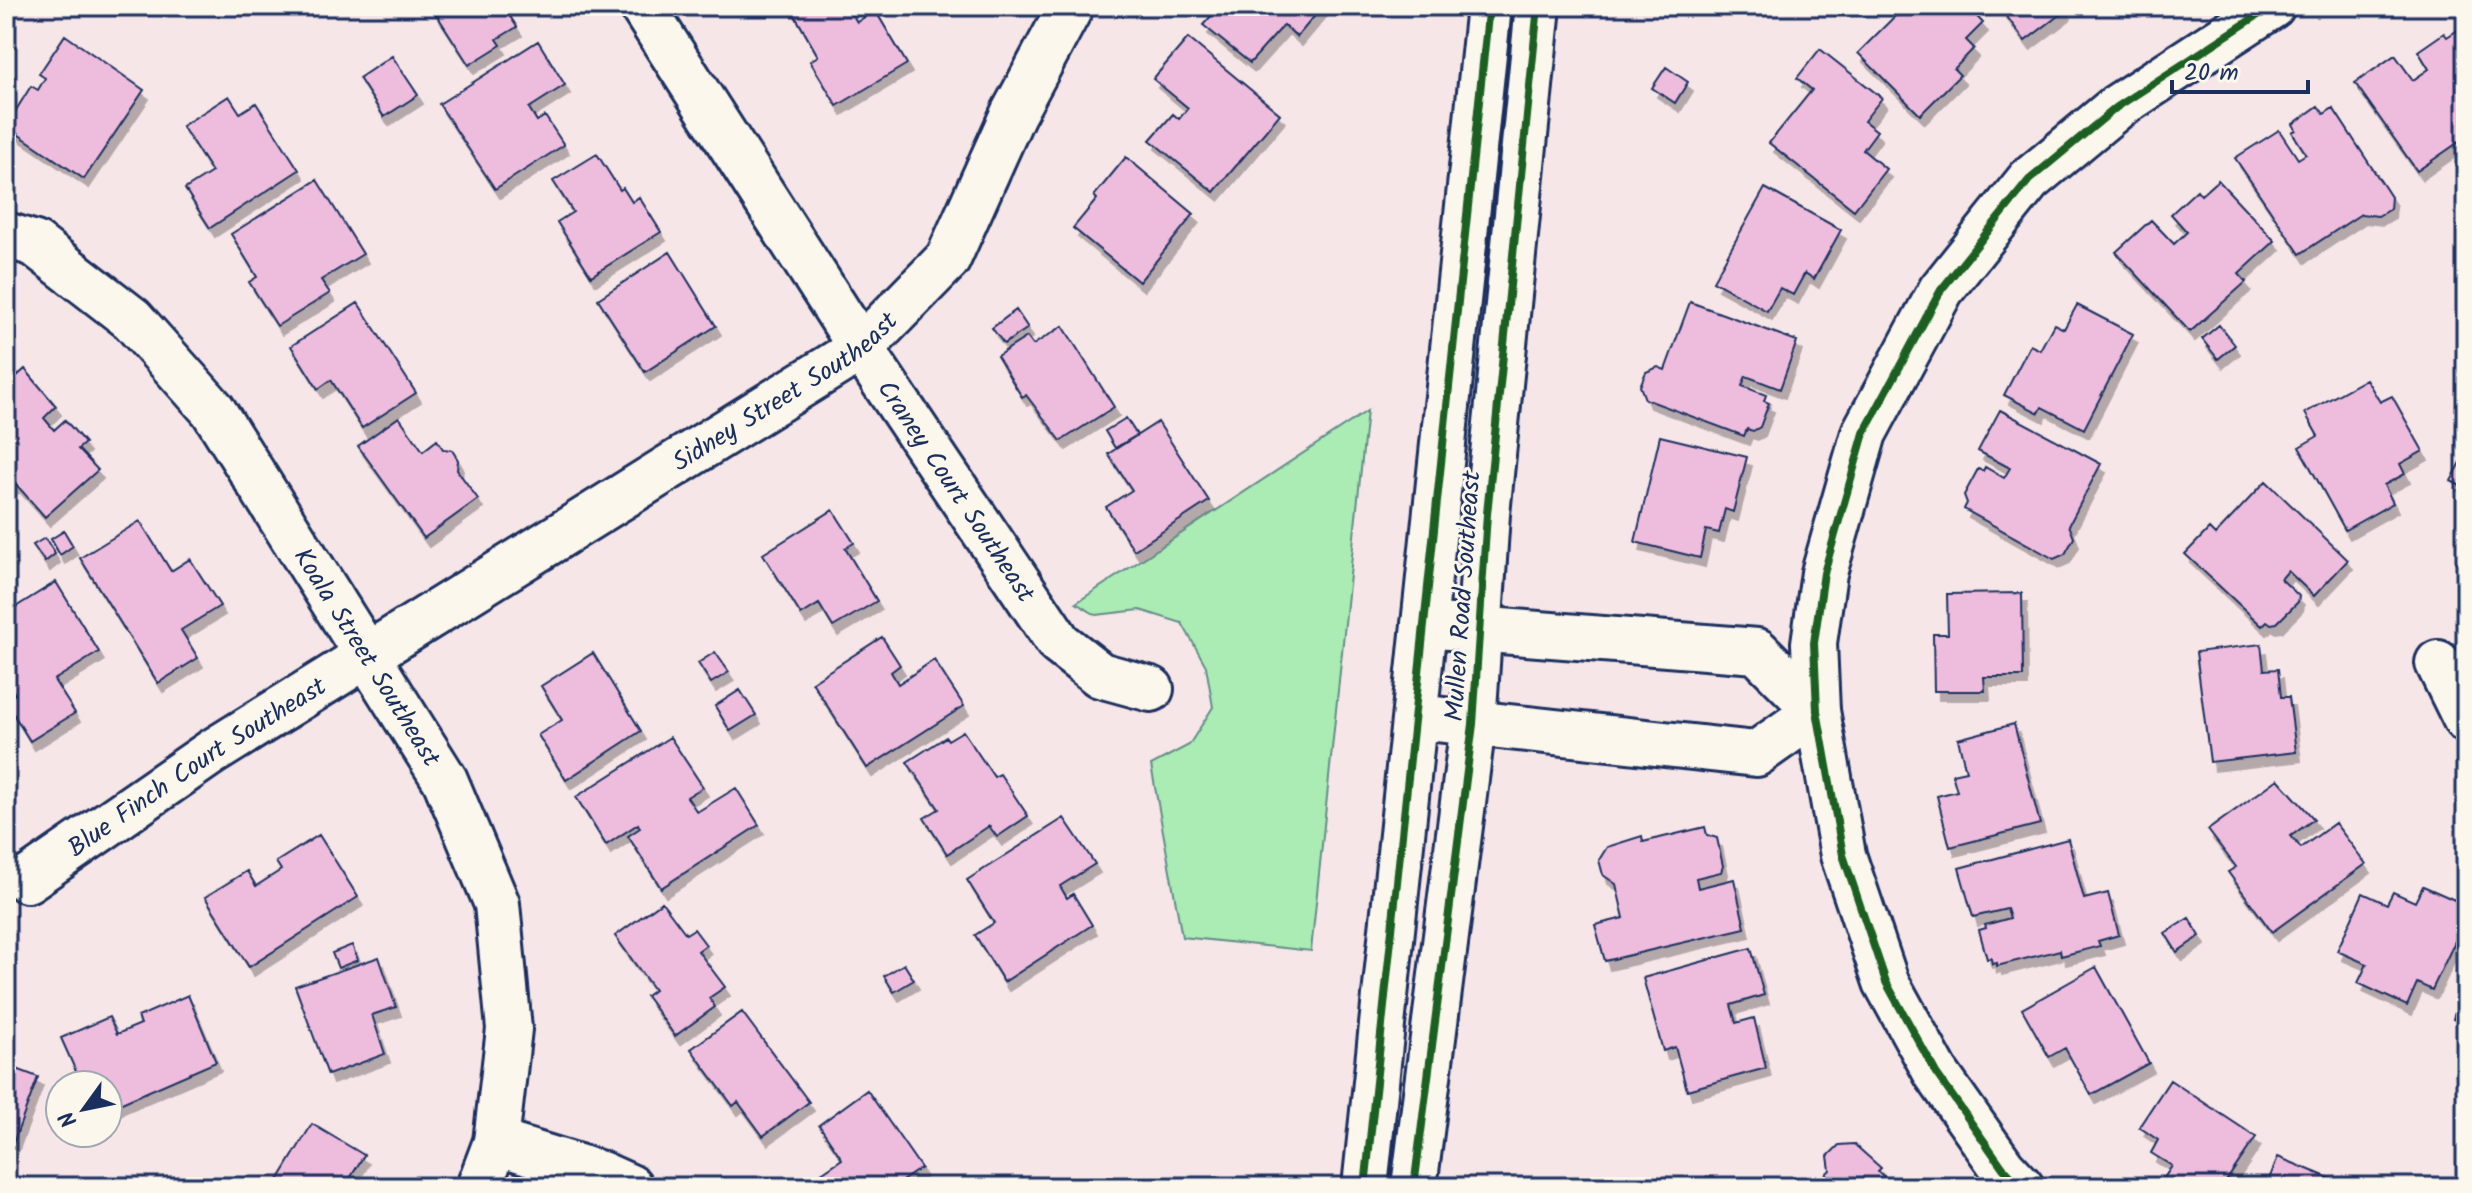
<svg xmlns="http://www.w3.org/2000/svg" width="2472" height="1193" font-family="Kalam,sans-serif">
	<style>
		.green { fill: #abebb4; stroke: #638d89; stroke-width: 2 }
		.building { fill: #eebdde; stroke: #1b2f5e; stroke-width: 2; filter: url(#shadow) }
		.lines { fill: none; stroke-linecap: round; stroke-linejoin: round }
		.minor-casing { stroke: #1b2f5e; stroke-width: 50 }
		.tertiary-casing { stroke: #1b2f5e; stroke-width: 50 }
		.minor { stroke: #fbf7ec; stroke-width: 44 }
		.tertiary { stroke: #fbf7ec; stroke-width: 44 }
		.cycleway-casing { stroke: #fbf7ec; stroke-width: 13 }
		.cycleway { stroke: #1b5e20; stroke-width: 8 }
		.labels { text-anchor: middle; stroke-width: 6; stroke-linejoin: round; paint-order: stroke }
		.street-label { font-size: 26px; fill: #1b2f5e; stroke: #fbf7ec }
	</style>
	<defs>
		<filter id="shadow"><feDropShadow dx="5" dy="9" stdDeviation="0" flood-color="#0004"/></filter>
	</defs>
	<rect width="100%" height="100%" fill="#f7e6e8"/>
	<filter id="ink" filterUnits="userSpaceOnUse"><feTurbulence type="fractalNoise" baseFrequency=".0125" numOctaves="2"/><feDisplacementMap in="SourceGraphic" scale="16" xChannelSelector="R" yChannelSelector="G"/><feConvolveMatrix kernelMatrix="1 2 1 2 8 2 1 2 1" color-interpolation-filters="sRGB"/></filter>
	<g filter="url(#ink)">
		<path class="green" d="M1367,411l-56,540 -129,-14 -31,-172 38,-20 24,-38 -7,-41 -24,-43 -42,-13 -44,5 -20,-12z"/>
		<path class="building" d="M431,6h78l-4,3 12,18 -20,12 4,6 -32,20z
			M807,6h40l10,16 18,-12 32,54 -70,42 -27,-45 8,-5 -24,-42z
			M1220,6h103l-26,31 -13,-12 -34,38 -47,-38z
			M1905,6h62l16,17 -17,17 8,8 -20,21 6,6 -40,40 -62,-62z
			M1999,6h64l3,4 -41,31z
			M2464,26l2,111 -49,34 -62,-88 40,-28 18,25 16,-11 -11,-18 26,-18 3,4z
			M65,35l79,55 -60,89 -78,-53 25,-40 7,4 7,-12 -6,-4z
			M1188,38l92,76 -66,78 -64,-52 23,-26 6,5 9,-11 -35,-29z
			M538,41l27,44 -36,23 8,13 8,-5 19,29 -69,44 -56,-85z
			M1820,49l62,49 -18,23 13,10 -14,19 23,19 -32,41 -85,-67 43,-53 -15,-12z
			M392,56l26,39 -34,22 -25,-39z
			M1666,67l22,15 -13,21 -23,-15z
			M229,96l11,17 16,-10 43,67 -89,58 -25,-39 27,-17 -30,-46z
			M2318,106l6,8 9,-6 58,89 -1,12 -12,7 -17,-2 -61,40 -65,-96 44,-28 19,29 8,-5 -14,-22 4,-2 -3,-6z
			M597,154l23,36 3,-2 9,14 7,-5 22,35 -70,44 -34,-54 16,-10 -20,-31z
			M1126,157l68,57 -55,68 -66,-54 24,-29 -3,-3z
			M317,180l46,74 -42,26 9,13 -53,33 -28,-44 8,-5 -26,-43z
			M2218,180l57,61 -36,33 7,8 -56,50 -74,-80 35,-32 23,24 13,-12 -16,-18 26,-24 4,5z
			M1765,188l76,42 -27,49 -9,-6 -12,22 -13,-7 -13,23 -54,-30z
			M670,252l46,74 -71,46 -47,-73z
			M1690,302l107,39 -17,48 -34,-13 -4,10 24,9 -2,6 5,2 -9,24 -7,4 -6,-2 -3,7 -99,-37 -5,-13 6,-14 12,-5 7,3z
			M358,303l58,90 -54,35 -31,-48 -13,9 -27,-43z
			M2077,305l56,29 -49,95 -42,-22 -3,6 -35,-18 26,-50 10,5 14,-26 10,5z
			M1016,310l12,18 -24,16 -12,-16z
			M2219,325l16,20 -17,14 -16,-20z
			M1063,326l51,81 -53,34 -35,-46 -4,2 -25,-41 30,-19 6,8z
			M25,369l31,37 -12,12 10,12 11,-10 20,23 -7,6 20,21 -53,47 -30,-34 -9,7v-104z
			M2366,379l14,23 12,-6 31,55 -23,13 5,10 -21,11 9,18 -48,27 -46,-83 19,-11 -13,-23z
			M2000,410l101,54 -32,61 5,13 -9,16 -11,5 -90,-50 3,-6 -3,-8 14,-26 5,2 2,-4 19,11 6,-10 -32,-17z
			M399,417l24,34 14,-11 6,9 9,1 6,10 -1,10 21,29 -54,39 -66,-92z
			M1126,418l11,17 -22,13 -10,-17z
			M1158,422l51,79 -75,49 -28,-43 26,-17 -24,-36z
			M1660,436l87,21 -14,55 -8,-3 -6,24 -13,-3 -6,28 -65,-16z
			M2466,453v36l-15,-8z
			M2266,481l82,79 -34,36 -26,-25 -7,8 18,17 -1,6 -21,21 -6,1 -4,-3 -5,5 -77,-72 24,-25 6,6z
			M833,510l21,33 -9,5 32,53 -44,26 -14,-23 -18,11 -38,-61z
			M140,521l31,50 19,-12 30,47 -39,24 17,28 -40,25 -78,-125z
			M64,531l9,15 -13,9 -9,-16z
			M45,538l10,16 -10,8 -12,-17z
			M56,582l43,70 -45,28 21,33 -45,28 -24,-39 9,-8 -9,-15v-66z
			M2022,593l1,84h-39l1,14h-51l-1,-57h15l-1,-40z
			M882,637l18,28 -9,7 7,12 36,-24 30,46 -97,62 -55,-86z
			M2261,644l3,26 14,-1 3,28h8l7,55 -86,10 -14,-110z
			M715,652l14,20 -18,11 -13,-20z
			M593,653l48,78 -75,49 -28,-45 24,-15 -21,-34z
			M740,690l16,25 -26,16 -15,-25z
			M2014,724l26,100 -90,23 -13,-51 20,-5 -5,-17 14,-3 -8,-32z
			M963,731l31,46 6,-3 28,42 -31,21 -8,-11 -42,28 -23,-36 15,-9 -32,-47 39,-25 2,3z
			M670,737l33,50 -16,10 10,15 39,-24 23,37 -98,63 -33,-52 12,-8 -2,-4 -32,21 -30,-48z
			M2278,779l36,40 -23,17 10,12 34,-25 31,41 -94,68 -44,-60 8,-5 -28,-37z
			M1064,818l31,46 -35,22 7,12 6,-4 19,31 -88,57 -29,-47 19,-12 -27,-43z
			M1705,827l2,8 10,3 6,28 -2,6 -25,6 2,10 36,-9 11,49 -140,33 -10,-36 29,-7 -8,-34 -13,-9 -4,-15 8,-13 35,-11 1,6z
			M319,835l39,62 -109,70 -44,-70 42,-26 9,15 25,-16 -5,-8z
			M2068,839l16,60 24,-6 11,42 -21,6 2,5 -39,10 -1,-6 -63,16v-3l-5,1 -1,-6 -4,1 -8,-29 7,-2 -1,-3 25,-7 -3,-9 -34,8 -14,-49z
			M2423,886l43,19v13l-34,72 -15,-7 -10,23 -49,-23 9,-19 -30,-13 26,-58 24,11 6,-12 22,10z
			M662,902l24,32 8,-5 12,16 -8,6 27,36 -16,11 6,9 -40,29 -29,-40 8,-6 -39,-54z
			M2189,918l11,18 -23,16 -12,-19z
			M352,945l6,15 -20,8 -6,-15z
			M1751,948l13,47 -33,10 5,18 18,-5 12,50 -79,22 -12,-43 -12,4 -20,-73z
			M379,957l17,50 -24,8 13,39 -57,21 -33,-89z
			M904,964l10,16 -20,12 -10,-16z
			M2096,967l53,96 -58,32 -26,-47 -16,9 -27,-48z
			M2466,968v55l-13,-4z
			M188,995l28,67 -108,47v-24h-26l-21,-47 48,-21 8,17 24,-10 -3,-7z
			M742,1012l67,90 -46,34 -25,-34 -5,4 -42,-57z
			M6,1065l32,12 -29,77 -3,-1z
			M2170,1080l86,57 -34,50h-57l-5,-3 12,-18 -21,-13 7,-13 -19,-13z
			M867,1090l54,78 -28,19h-65l-8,-13 22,-15 -23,-34z
			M312,1124l52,31 -19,32h-71z
			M1854,1144l27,24 -3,3 16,16h-81l17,-17 -2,-14 11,-11z
			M2278,1157l73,30h-85z"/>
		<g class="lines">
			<defs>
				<g id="minor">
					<path id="s1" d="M642,6l219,342 198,295 41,32 51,14"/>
					<path id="s2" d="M6,235l29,9 97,75 81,91 232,370 52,124 12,125 -13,113 -17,45"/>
					<path d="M2438,663l28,57"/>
					<path d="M1417,717l339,37 61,-43 -60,-60 -333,-26"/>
					<path id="s3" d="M27,880l185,-128 649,-404 87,-89 65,-145 58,-108"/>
					<path d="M496,1142l105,32 29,13"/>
					<path d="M2021,1187l-18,-19 -67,-95 -50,-91 -43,-127 -26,-144 -3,-68 10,-70 40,-140 77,-143 88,-110 88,-73 155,-101"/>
				</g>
				<path id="tertiary" d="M1365,1187l124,-1181
					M1414,1187l59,-463 14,-210 51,-508"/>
			</defs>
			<use href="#minor" class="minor-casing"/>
			<use href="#tertiary" class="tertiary-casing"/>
			<use href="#minor" class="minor"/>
			<use href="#tertiary" class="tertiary"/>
			<defs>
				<path id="cycleway" d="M1365,1187l124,-1181
					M1414,1187l59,-463 14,-210 51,-508
					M2021,1187l-18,-19 -67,-95 -50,-91 -43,-127 -26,-144 -3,-68 10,-70 40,-140 77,-143 88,-110 88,-73 155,-101"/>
			</defs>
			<use href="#cycleway" class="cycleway-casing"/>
			<use href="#cycleway" class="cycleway"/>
		</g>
	</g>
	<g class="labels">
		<g class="street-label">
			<text dy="9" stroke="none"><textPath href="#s3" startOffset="902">Sidney Street Southeast</textPath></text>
			<text dy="9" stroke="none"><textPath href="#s1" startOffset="578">Craney Court Southeast</textPath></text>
			<text transform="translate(1462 596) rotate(-86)" y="9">Mullen Road Southeast</text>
			<text dy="9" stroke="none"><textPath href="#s2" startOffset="566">Koala Street Southeast</textPath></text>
			<text dy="9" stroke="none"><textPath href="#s3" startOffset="204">Blue Finch Court Southeast</textPath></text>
		</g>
	</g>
	<rect width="2472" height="1193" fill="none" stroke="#fbf7ec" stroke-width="32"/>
	<rect x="16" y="16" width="2440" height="1161" fill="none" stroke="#1b2f5e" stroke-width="3" filter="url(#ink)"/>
	<g transform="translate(84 1109) rotate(237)"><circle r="38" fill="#fbf7ec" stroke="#a1a7b3" stroke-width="2"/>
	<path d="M0-6L14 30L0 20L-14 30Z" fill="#1b2f5e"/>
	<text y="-12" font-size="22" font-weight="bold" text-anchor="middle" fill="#1b2f5e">N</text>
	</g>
	<path d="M2172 80v12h136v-12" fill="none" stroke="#1b2f5e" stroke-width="4"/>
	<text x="2184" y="80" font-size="24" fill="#1b2f5e" stroke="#fbf7ec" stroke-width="6" paint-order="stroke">20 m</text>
</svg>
